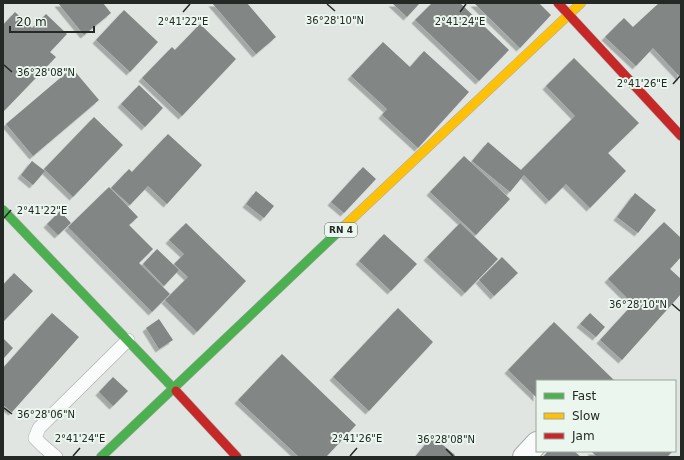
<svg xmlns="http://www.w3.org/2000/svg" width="684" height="460" font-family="'DejaVu Sans',sans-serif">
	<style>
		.building { fill: #828684; filter: url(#shadow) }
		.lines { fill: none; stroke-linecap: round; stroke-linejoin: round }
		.lane-casing { stroke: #a9adaa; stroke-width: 14 }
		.street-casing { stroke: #a9adaa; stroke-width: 24 }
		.fast-casing { stroke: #a9adaa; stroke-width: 10 }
		.slow-casing { stroke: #a9adaa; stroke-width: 10 }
		.jam-casing { stroke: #a9adaa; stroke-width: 10 }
		.lane { stroke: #fafbfb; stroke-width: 13 }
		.street { stroke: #fafbfb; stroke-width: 22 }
		.fast { stroke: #4caf50; stroke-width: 9 }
		.slow { stroke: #ffc107; stroke-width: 9 }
		.jam { stroke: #c62828; stroke-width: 9 }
		.ticks { fill: none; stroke: #252926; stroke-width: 1.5 }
		.labels { text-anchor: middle; stroke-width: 4; stroke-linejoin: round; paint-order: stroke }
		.shield { fill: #eaf6ee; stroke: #606662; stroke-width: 1 }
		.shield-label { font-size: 9px; font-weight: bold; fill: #252926 }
		.ticks-label { font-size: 10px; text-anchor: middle; fill: #252926; stroke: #eaf6ee; stroke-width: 4; stroke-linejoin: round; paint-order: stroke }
	</style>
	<defs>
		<filter id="shadow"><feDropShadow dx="-3.5" dy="3.5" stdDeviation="0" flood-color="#0004"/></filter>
	</defs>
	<rect width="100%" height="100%" fill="#e0e5e2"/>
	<path class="building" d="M58,3h45l8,10 -27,22z
		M212,3h35l29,34 -20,17z
		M392,3h28l-13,14z
		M432,3h28l49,47 -30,31 -64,-61z
		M474,3h65l12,12 -31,33z
		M659,3h22v75l-28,-30 -17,18 -31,-29 19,-19 9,9z
		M124,10l34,32 -28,30 -34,-32z
		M15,12l17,16 14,-14 21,20 -17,18 6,5 -53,55v-87z
		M200,24l36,35 -54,57 -40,-38 30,-31 3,3z
		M383,42l27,25 14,-16 45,41 -51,56 -36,-33 5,-6 -36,-33z
		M574,58l65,65 -31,30 18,18 -36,37 -24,-24 -17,17 -25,-26 -14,17 -38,-31 16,-19 33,28 54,-54 -29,-30z
		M72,68l27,32 -66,56 -27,-32z
		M139,85l24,23 -18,19 -24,-23z
		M94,117l29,28 -50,52 -29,-28z
		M168,134l34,31 -35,39 -19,-18 -18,19 -19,-17 18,-19 3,3z
		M464,156l46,43 -34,36 -46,-43z
		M32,161l13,10 -12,14 -12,-10z
		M363,167l13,12 -32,34 -13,-11z
		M109,187l29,30 -9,8 24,24 -14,14 31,31 -18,18 -84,-85z
		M256,191l18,15 -10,12 -18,-14z
		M635,193l21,17 -18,23 -21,-16z
		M60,211l11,12 -13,12 -11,-11z
		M664,222l17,16v19l-11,12 11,10v15l-59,66 -22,-20 33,-36 -25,-25z
		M186,223l60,58 -49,51 -32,-32 23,-23 -14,-13 10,-10 -15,-14z
		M460,223l38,36 -33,34 -38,-36z
		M384,234l33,30 -26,27 -32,-30z
		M157,249l22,21 -15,16 -21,-22z
		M502,257l16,16 -24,23 -15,-16z
		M14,273l19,18 -30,31v-37z
		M398,308l35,34 -64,69 -36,-34z
		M52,313l27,24 -67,75 -9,-7v-37z
		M590,313l15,14 -9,10 -16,-13z
		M159,319l14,21 -14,9 -13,-21z
		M554,322l61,59h-78v17l-29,-28z
		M3,338l10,10 -10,11z
		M282,354l74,71 -30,32h-27l-61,-57z
		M113,377l15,14 -15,15 -14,-14z
		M432,436l23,19 -1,2h-39z
		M548,451h26l7,6h-38z
		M591,451h82l-6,6h-70z"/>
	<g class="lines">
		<defs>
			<path id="lane" d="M56,457l-12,-10 -9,-9 4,-10 89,-88"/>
			<path id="street" d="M524,457l13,-14"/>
			<path id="fast" d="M3,210l173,181
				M101,457l238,-226"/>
			<path id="slow" d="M339,231l242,-228"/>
			<path id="jam" d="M558,3l123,133
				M176,391l61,66"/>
		</defs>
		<use href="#lane" class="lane-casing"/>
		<use href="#street" class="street-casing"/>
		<use href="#fast" class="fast-casing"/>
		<use href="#slow" class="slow-casing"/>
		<use href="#jam" class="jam-casing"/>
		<use href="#lane" class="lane"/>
		<use href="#street" class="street"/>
		<use href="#fast" class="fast"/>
		<use href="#slow" class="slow"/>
		<use href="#jam" class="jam"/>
	</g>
	<path class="ticks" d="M327,4l8,7M183,12l7,-8M460,12l6,-8M4,65l8,7M673,84l7,-8M4,218l7,-8M672,304l8,7M4,408l8,6M446,449l7,7M73,456l7,-8M350,456l7,-8"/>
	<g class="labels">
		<rect class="shield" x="325" y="223" width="32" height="14" rx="3"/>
		<g class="shield-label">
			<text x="341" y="233">RN 4</text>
		</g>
	</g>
	<g class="ticks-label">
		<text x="335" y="24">36°28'10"N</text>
		<text x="183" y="25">2°41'22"E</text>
		<text x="460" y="25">2°41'24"E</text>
		<text x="46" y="76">36°28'08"N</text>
		<text x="642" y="87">2°41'26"E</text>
		<text x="42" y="214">2°41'22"E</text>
		<text x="638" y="308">36°28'10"N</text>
		<text x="46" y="418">36°28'06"N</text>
		<text x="80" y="442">2°41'24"E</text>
		<text x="357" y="442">2°41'26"E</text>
		<text x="446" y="443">36°28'08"N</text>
	</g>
	<rect width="684" height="460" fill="none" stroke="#252926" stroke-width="8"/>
	<rect x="536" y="380" width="140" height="72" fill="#eaf6ee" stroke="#9ba49e"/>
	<rect x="544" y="393" width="20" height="6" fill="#4caf50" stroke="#9ba49e"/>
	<text x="572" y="400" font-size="12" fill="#252926">Fast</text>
	<rect x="544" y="413" width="20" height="6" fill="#ffc107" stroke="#9ba49e"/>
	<text x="572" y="420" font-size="12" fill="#252926">Slow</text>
	<rect x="544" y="433" width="20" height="6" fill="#c62828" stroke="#9ba49e"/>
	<text x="572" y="440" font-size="12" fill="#252926">Jam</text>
	<path d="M10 26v6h84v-6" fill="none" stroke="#252926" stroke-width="2"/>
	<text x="16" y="26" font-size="12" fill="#252926" stroke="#eaf6ee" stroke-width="3" paint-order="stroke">20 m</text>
</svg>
